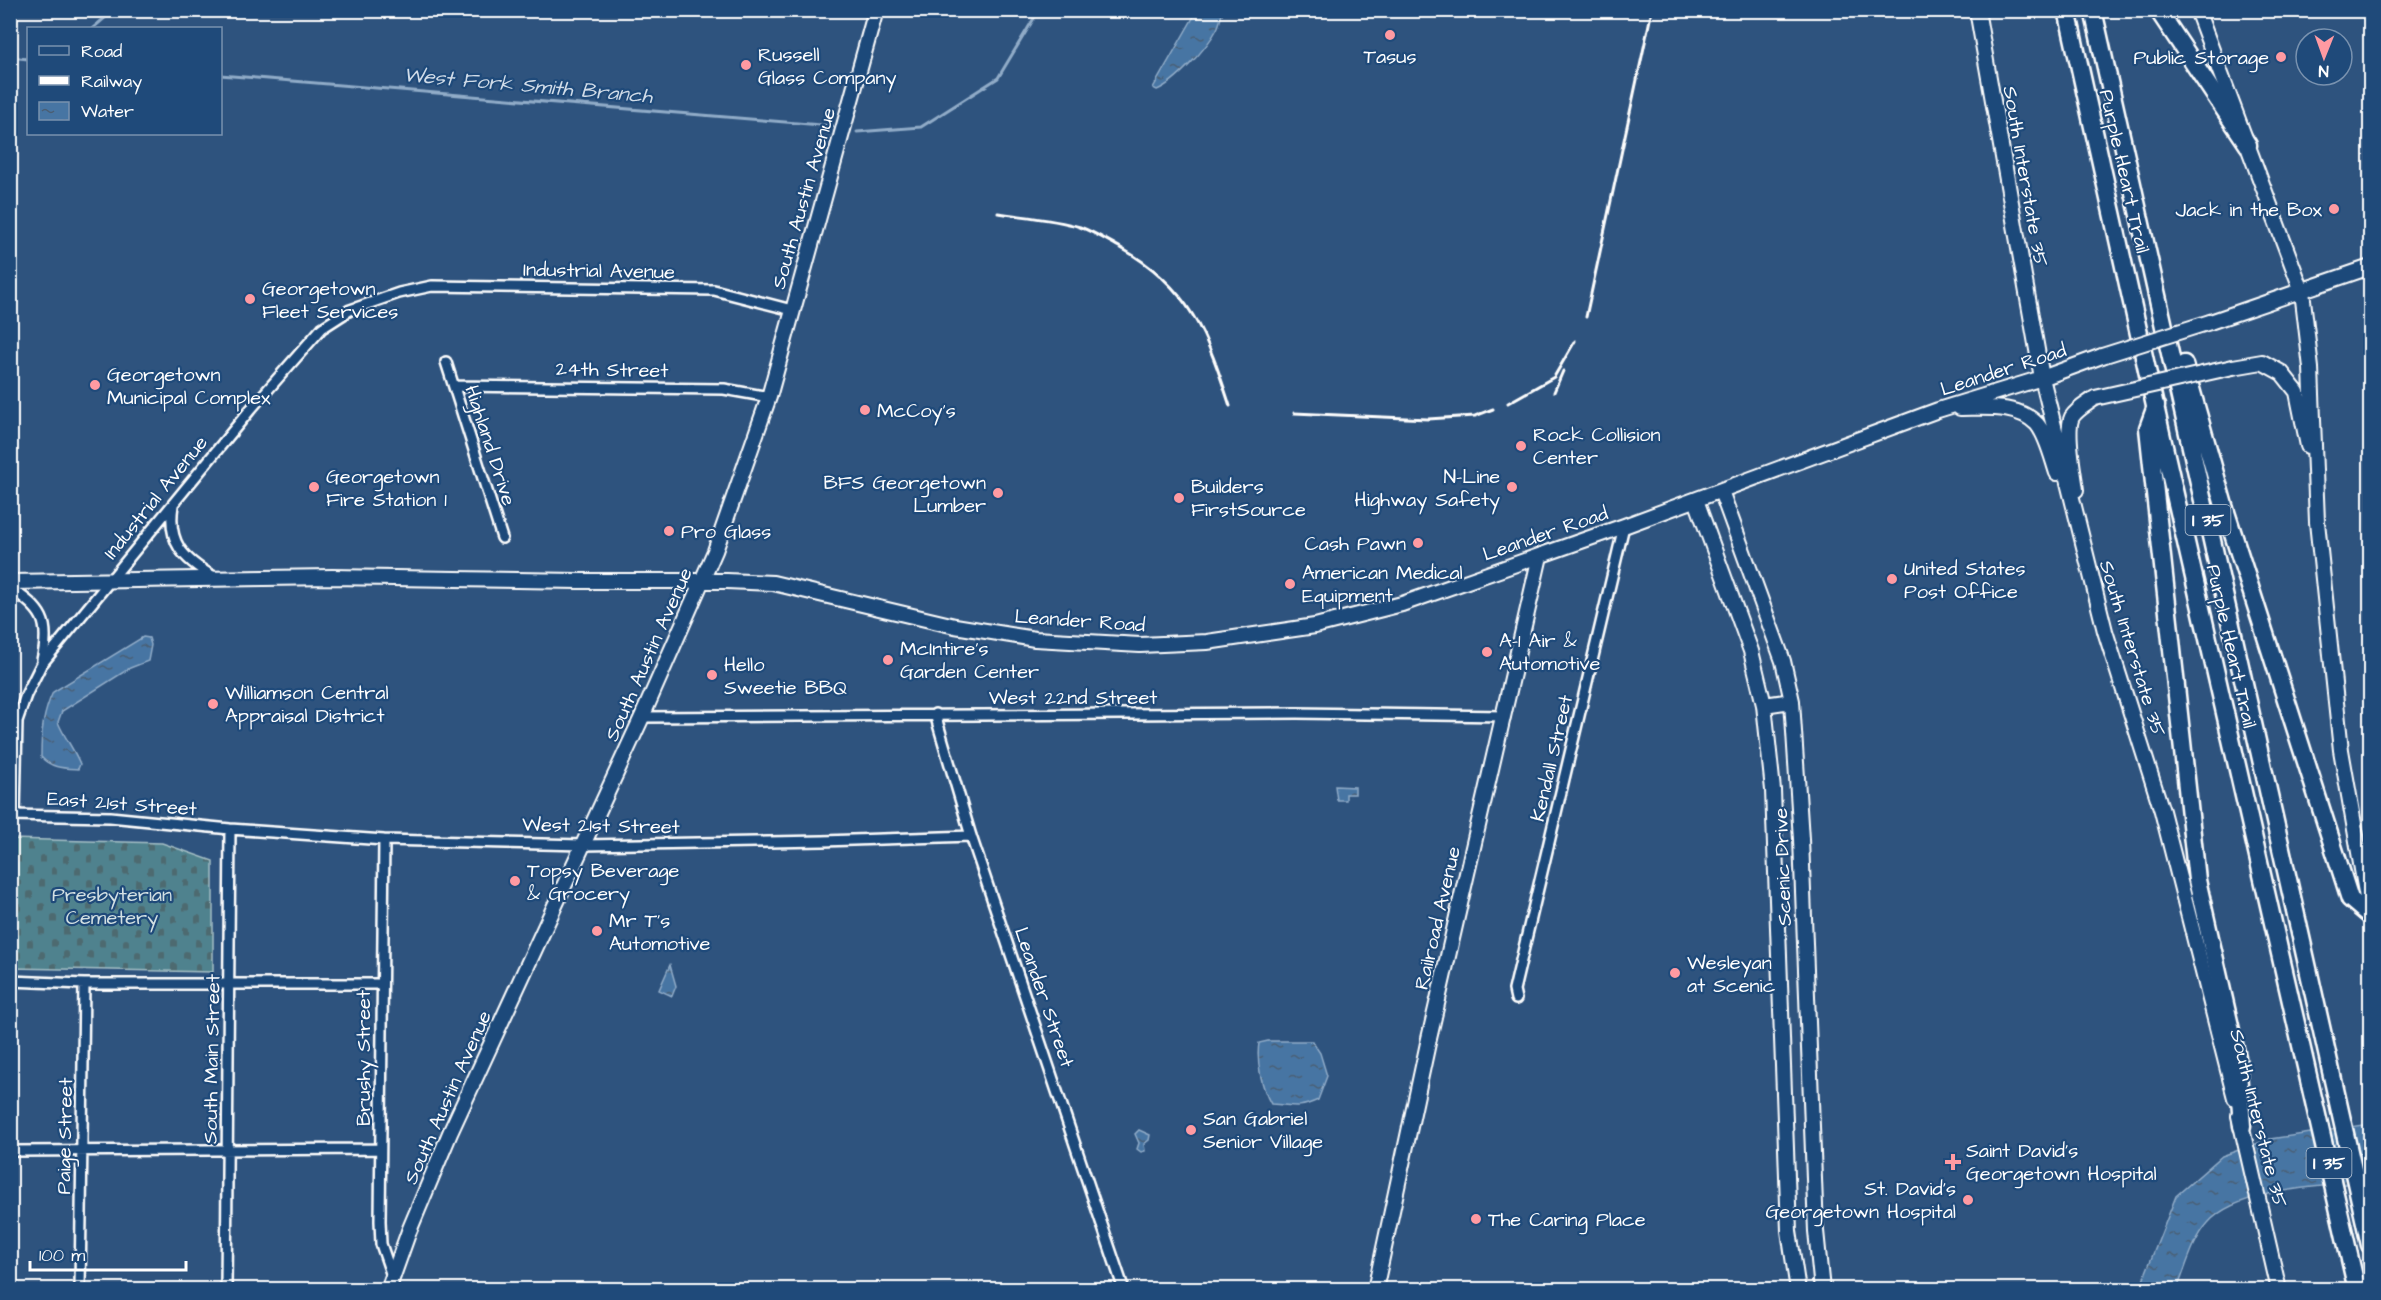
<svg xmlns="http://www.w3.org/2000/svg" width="2381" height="1300" font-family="'Architects Daughter',sans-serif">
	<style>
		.cemetery { fill: url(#cemetery-stones); stroke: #a7c0c6; stroke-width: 1.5 }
		.water { fill: url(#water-ripples); stroke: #91acc8; stroke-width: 1.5 }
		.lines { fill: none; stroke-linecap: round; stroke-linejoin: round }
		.stream { stroke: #91acc8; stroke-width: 3 }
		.street-casing { stroke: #fff; stroke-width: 14 }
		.secondary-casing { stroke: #fff; stroke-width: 18 }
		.highway-casing { stroke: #fff; stroke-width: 21 }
		.street { stroke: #1f4a7a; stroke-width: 9 }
		.secondary { stroke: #1f4a7a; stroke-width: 14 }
		.highway { stroke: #1f4a7a; stroke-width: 16 }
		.rail { stroke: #fff; stroke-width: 3 }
		.secondary-bridge-casing { stroke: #fff; stroke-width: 18; stroke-linecap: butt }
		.secondary-bridge { stroke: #1f4a7a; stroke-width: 14 }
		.poi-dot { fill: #ff9aa2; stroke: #1f4a7a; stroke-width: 2 }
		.labels { text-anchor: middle; stroke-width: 4.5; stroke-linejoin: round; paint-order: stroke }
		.shield { fill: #1f4a7a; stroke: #bcc9d7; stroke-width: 1.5 }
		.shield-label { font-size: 18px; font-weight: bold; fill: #fff }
		.poi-label { font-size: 20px; fill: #fff; stroke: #1f4a7a; text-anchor: start }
		.street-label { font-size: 20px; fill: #fff; stroke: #1f4a7a }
		.park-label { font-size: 20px; fill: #d3e0e3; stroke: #1f4a7a }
		.water-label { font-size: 21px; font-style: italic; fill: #d1dce8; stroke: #1f4a7a }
	</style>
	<defs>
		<pattern id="cemetery-stones" width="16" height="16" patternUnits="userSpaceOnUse" patternTransform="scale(1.5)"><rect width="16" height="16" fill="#4f828e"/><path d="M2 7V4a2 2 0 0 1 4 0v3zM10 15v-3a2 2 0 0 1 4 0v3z" fill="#4e6a70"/></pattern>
		<pattern id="water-ripples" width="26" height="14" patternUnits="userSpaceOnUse" patternTransform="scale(1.5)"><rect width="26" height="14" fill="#4775a3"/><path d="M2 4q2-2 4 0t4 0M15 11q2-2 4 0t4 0" fill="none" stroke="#4a5e73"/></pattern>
	</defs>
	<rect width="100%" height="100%" fill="#2e537e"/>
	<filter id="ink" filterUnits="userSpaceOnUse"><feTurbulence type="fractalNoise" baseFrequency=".0167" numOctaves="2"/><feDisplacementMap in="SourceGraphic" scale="12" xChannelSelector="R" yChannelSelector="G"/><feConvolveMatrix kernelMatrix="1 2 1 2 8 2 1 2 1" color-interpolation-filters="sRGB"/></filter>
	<g filter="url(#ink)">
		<path class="cemetery" d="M11,839l151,4 51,18v111l-202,-4z"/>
		<path class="water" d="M1197,11h26c-2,5 -3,12 -6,18 -10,19 -41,53 -60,61l-4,-2z
			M143,637l6,1 2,7 -3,16 -18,7 -68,43 -4,11c6,15 16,27 22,42l-2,5c-15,-1 -27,-1 -37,-12 0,-24 2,-44 12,-65z
			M1335,786l20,1v7h-9v6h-9z
			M670,965l6,21 -4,10 -13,-6z
			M1268,1041h44l8,12 7,23 -9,24c-22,10 -24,5 -47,4 -9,-15 -15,-42 -12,-61z
			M2370,1124v58c-43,4 -133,6 -162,41 -16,18 -22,45 -31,66l-38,1 37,-94 46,-40 48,-17z
			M1139,1130l11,5 -1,5 -5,4 1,7 -4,1 -4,-3 2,-6 -4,-9z"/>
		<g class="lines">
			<path class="stream" d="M93,28l21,-18
				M10,57l18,2
				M220,75l613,51
				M857,132l64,-5 77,-49 41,-68"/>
			<defs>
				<path id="street" d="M446,362l56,176
					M454,386l270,3 45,8
					M173,505c-6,38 10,54 41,72
					M10,588c32,21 41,33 32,72
					M935,714l36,122 153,454
					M642,717l655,-4 208,3
					M10,815l100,2 120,12 154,11 199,5 240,-4 148,-5
					M15,815l2,-94 9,-26 15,-30 209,-255 72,-82 28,-18 49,-17 33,-7 282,4 78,20
					M384,840l-4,381 1,23 11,32
					M10,981l74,3h298
					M1516,999l-2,-9 110,-464
					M10,1151l370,-2
					M80,1290l4,-306
					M226,1290l4,-461"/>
				<path id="secondary" d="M1977,10l65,368 63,253 57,180 73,287
					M2197,10l105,281 9,77 6,154 24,228 29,165
					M2210,322l160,-55
					M2233,367l29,-5 20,11 15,19 11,54
					M1960,408c25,0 58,-4 77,16 10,12 15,34 20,49
					M2076,490c-2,-17 -11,-59 -4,-73 5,-8 15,-13 23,-19
					M1721,491l62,170 9,40 9,138 15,392 6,59
					M1696,500l55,151 13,54 9,85 16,441 9,59
					M10,582l322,-5 246,4h149l46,2 182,43 80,13 105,6 67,-3 108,-16 87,-22 222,-78 314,-116 104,-32 60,-22
					M1764,705l28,-4
					M2239,1116l40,174
					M388,1290l21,-59 41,-98 192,-416 73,-166 54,-154 107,-387
					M1375,1290l53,-247 112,-487"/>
				<path id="highway" d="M2067,10l96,432 194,848
					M2093,10l277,1235
					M2158,10l90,135
					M2184,364l41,145 125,390 20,17
					M2156,406l-8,22 49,452 40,177 5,69"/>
			</defs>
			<use href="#street" class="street-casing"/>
			<use href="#secondary" class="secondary-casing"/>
			<use href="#highway" class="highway-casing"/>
			<use href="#street" class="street"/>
			<use href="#secondary" class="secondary"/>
			<use href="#highway" class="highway"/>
			<path class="rail" d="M998,213c27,4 56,6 82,14 14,5 28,14 41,21 69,39 86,87 109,158
				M1586,317l66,-307
				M1554,392l9,-21
				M1508,403l46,-26 21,-36
				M1294,413l134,6 47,-3 18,-7"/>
			<defs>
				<path id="secondary-bridge" d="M2102,356l108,-34
					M2095,398l138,-31"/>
			</defs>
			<use href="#secondary-bridge" class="secondary-bridge-casing"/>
			<use href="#secondary-bridge" class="secondary-bridge"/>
		</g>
	</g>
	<g class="poi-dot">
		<circle cx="1390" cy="35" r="6"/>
		<circle cx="2281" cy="57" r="6"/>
		<circle cx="746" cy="65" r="6"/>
		<circle cx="2334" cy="209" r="6"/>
		<circle cx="250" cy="299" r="6"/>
		<circle cx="95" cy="385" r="6"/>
		<circle cx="865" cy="410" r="6"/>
		<circle cx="1521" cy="446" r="6"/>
		<circle cx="314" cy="487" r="6"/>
		<circle cx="1512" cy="487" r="6"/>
		<circle cx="998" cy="493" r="6"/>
		<circle cx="1179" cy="498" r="6"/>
		<circle cx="669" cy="531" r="6"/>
		<circle cx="1418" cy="543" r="6"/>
		<circle cx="1892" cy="579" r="6"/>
		<circle cx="1290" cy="584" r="6"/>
		<circle cx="1487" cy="652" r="6"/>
		<circle cx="888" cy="660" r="6"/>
		<circle cx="712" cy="675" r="6"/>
		<circle cx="213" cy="704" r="6"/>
		<circle cx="515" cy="881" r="6"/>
		<circle cx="597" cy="931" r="6"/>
		<circle cx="1675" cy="973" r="6"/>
		<circle cx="1191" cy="1130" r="6"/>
		<path d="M1950 1153h6v6h6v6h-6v6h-6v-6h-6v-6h6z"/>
		<circle cx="1968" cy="1200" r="6"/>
		<circle cx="1476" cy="1219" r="6"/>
	</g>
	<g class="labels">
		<g class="shield">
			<rect x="2185.5" y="505" width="45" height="30" rx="4.5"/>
			<rect x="2306.5" y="1148" width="45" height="30" rx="4.5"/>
		</g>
		<g class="shield-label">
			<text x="2208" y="526">I 35</text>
			<text x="2329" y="1169">I 35</text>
		</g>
		<g class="poi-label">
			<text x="758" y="61">Russell<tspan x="758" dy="23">Glass Company</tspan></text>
			<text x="1390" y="63" text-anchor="middle">Tasus</text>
			<text x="2269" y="64" text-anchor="end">Public Storage</text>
			<text x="2322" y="216" text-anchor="end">Jack in the Box</text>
			<text x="262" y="295">Georgetown<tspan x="262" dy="23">Fleet Services</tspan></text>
			<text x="107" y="381">Georgetown<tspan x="107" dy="23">Municipal Complex</tspan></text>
			<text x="877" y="417">McCoy's</text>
			<text x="1533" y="441">Rock Collision<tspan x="1533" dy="23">Center</tspan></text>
			<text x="326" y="483">Georgetown<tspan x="326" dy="23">Fire Station 1</tspan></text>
			<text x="1500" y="483" text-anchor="end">N-Line<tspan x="1500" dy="23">Highway Safety</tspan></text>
			<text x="986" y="489" text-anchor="end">BFS Georgetown<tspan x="986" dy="23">Lumber</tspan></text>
			<text x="1191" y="493">Builders<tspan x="1191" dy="23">FirstSource</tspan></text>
			<text x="681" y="538">Pro Glass</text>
			<text x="1406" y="550" text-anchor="end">Cash Pawn</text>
			<text x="1904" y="575">United States<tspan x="1904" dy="23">Post Office</tspan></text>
			<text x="1302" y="579">American Medical<tspan x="1302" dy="23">Equipment</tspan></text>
			<text x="1499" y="647">A-1 Air &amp;<tspan x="1499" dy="23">Automotive</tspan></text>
			<text x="900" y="655">McIntire's<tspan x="900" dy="23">Garden Center</tspan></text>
			<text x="724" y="671">Hello<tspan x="724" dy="23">Sweetie BBQ</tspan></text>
			<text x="225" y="699">Williamson Central<tspan x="225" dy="23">Appraisal District</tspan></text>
			<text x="527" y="877">Topsy Beverage<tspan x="527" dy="23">&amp; Grocery</tspan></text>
			<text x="609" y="927">Mr T's<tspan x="609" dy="23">Automotive</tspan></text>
			<text x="1687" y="969">Wesleyan<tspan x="1687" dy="23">at Scenic</tspan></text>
			<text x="1203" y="1125">San Gabriel<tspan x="1203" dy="23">Senior Village</tspan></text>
			<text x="1966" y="1157">Saint David's<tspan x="1966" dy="23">Georgetown Hospital</tspan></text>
			<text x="1956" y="1195" text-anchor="end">St. David's<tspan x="1956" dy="23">Georgetown Hospital</tspan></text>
			<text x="1488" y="1226">The Caring Place</text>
		</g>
		<g class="street-label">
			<text transform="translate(2125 171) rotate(77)" y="7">Purple Heart Trail</text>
			<text transform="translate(2026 176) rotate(80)" y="7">South Interstate 35</text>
			<text transform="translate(803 198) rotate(-74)" y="7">South Austin Avenue</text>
			<text transform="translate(599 270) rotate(1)" y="7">Industrial Avenue</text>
			<text transform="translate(612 369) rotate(1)" y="7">24th Street</text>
			<text transform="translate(2003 369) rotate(-18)" y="7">Leander Road</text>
			<text transform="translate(491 445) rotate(72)" y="7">Highland Drive</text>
			<text transform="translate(155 497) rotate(-51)" y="7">Industrial Avenue</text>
			<text transform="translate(1545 533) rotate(-19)" y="7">Leander Road</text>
			<text transform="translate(1080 620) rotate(4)" y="7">Leander Road</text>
			<text transform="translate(2232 646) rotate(77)" y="7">Purple Heart Trail</text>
			<text transform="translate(2133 648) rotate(73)" y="7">South Interstate 35</text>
			<text transform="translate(648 654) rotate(-66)" y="7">South Austin Avenue</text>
			<text x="1073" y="704">West 22nd Street</text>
			<text transform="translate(1551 758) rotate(-77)" y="7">Kendall Street</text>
			<text transform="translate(122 803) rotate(4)" y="7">East 21st Street</text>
			<text transform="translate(601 825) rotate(1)" y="7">West 21st Street</text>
			<text transform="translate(1782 867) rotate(-92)" y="7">Scenic Drive</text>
			<text transform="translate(1437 918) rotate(-77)" y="7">Railroad Avenue</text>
			<text transform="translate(1045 997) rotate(71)" y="7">Leander Street</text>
			<text transform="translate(363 1058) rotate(-90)" y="7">Brushy Street</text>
			<text transform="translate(211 1059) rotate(-89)" y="7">South Main Street</text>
			<text transform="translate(447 1097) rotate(-66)" y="7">South Austin Avenue</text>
			<text transform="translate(2259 1118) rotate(76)" y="7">South Interstate 35</text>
			<text transform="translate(64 1136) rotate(-89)" y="7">Paige Street</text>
		</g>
		<g class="park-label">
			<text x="112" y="901">Presbyterian<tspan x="112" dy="23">Cemetery</tspan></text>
		</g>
		<g class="water-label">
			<text transform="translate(528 85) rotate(5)" y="7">West Fork Smith Branch</text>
		</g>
	</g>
	<rect width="2381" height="1300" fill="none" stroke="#1f4a7a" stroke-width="36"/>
	<rect x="18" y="18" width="2345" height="1264" fill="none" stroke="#fff" stroke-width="2" filter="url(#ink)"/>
	<rect x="27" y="27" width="195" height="108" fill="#1f4a7a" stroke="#7992af" stroke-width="1.5"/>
	<rect x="39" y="46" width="30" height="9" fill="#1f4a7a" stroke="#7992af" stroke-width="1.5"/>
	<text x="81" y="57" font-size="18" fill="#ffffff">Road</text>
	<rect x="39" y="76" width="30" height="9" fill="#ffffff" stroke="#7992af" stroke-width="1.5"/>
	<text x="81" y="87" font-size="18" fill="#ffffff">Railway</text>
	<rect x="39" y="102" width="30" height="18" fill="url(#water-ripples)" stroke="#7992af" stroke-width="1.5"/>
	<text x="81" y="117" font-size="18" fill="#ffffff">Water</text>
	<g transform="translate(2324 57) rotate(181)"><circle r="28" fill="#1f4a7a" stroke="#7992af" stroke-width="1.5"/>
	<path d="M0-4.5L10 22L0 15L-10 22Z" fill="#ff9aa2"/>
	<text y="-9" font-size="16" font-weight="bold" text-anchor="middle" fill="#ffffff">N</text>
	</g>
	<path d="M30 1261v9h156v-9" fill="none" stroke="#ffffff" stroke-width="3"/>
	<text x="39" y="1261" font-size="18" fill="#ffffff" stroke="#1f4a7a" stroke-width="4.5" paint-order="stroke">100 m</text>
</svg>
